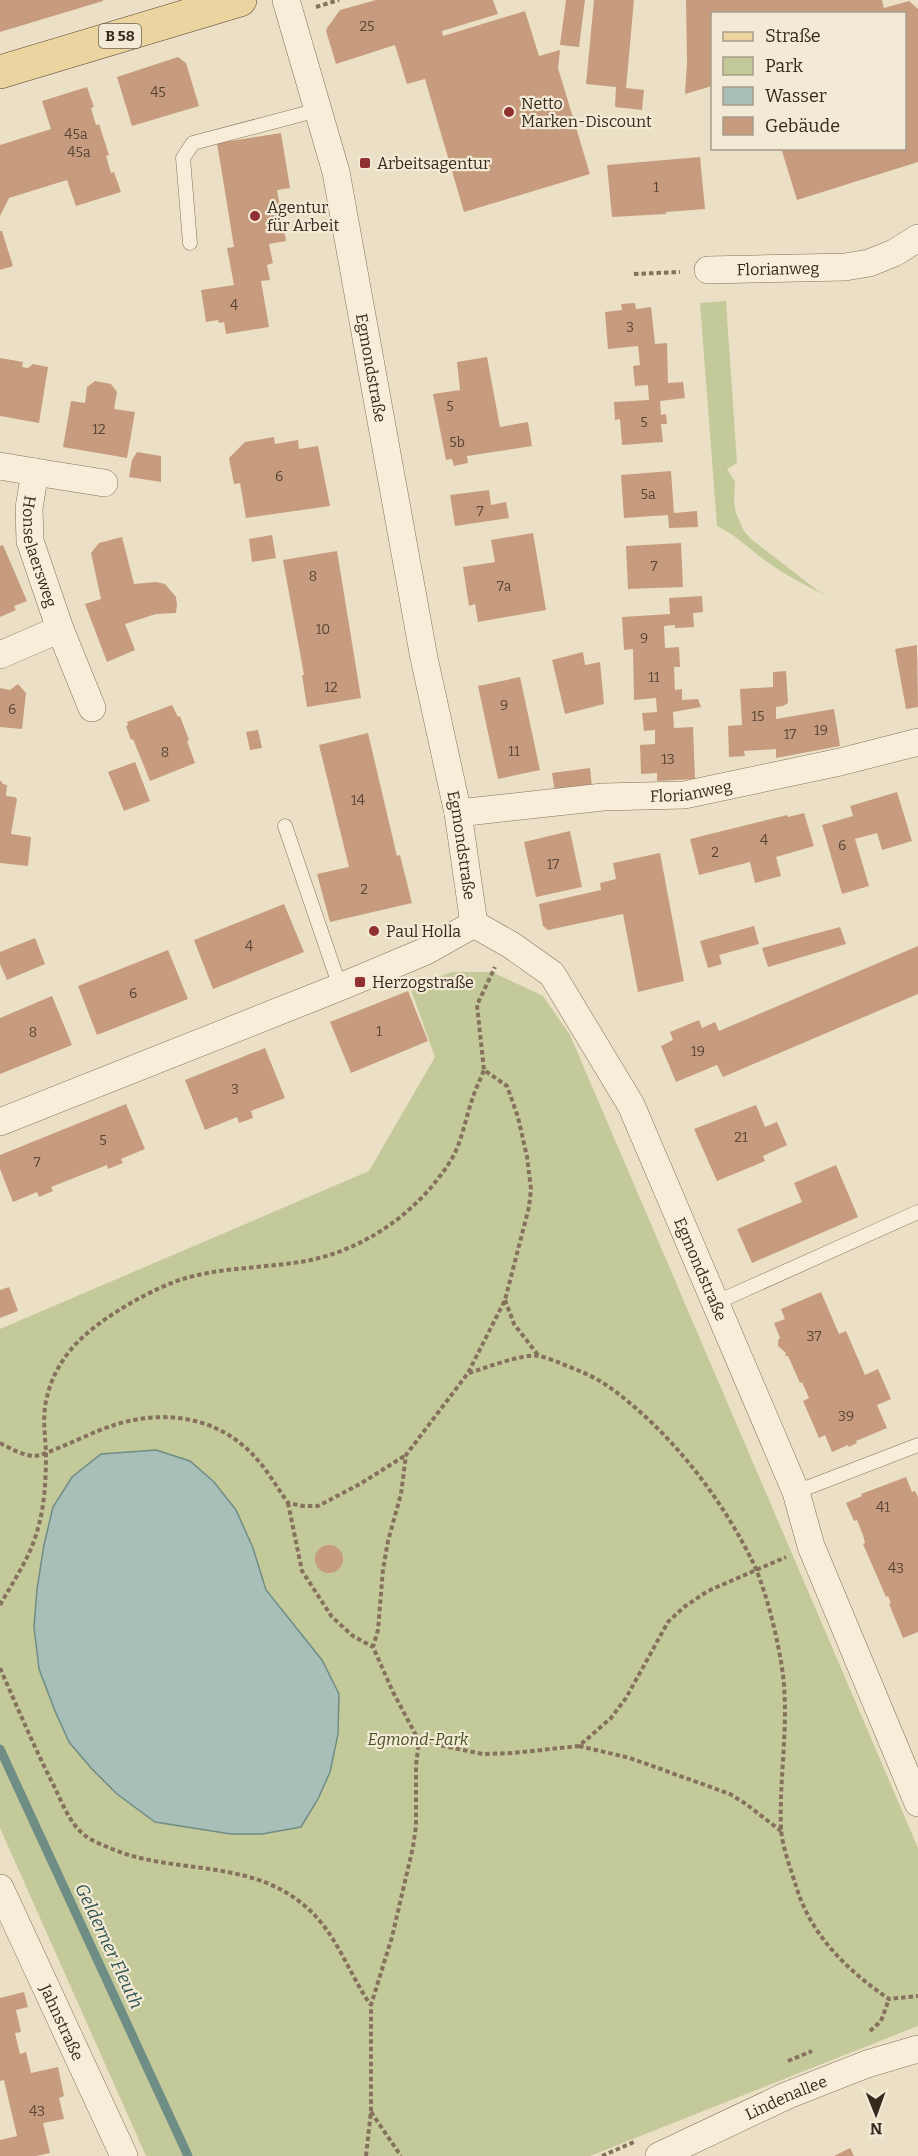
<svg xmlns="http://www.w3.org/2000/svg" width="918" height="2156" font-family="Bitter,serif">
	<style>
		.green { fill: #c4c99a }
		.water { fill: #a7bfb8; stroke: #6e8d85; stroke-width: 1.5 }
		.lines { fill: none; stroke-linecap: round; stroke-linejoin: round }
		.stream { stroke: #6e8d85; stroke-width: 9 }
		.building { fill: #c79c7e }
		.service-casing { stroke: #85725c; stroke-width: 15 }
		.minor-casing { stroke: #85725c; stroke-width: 28 }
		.primary-casing { stroke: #544130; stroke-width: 34 }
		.path { stroke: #85725c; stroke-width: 4; stroke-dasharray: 4.5 3; stroke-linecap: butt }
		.service { stroke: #f7edd8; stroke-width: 14 }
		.minor { stroke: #f7edd8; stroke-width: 27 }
		.primary { stroke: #ecd4a0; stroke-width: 33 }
		.poi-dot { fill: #913031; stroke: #f3ead5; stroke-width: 2 }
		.labels { text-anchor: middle; stroke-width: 4.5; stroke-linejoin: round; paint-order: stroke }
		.number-label { font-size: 14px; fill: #5a4637 }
		.shield { fill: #f3ead5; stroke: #6f6456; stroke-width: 1.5 }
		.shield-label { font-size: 15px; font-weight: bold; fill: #362a1f }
		.poi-label { font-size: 16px; fill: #362a1f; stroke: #f3ead5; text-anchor: start }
		.street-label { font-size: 16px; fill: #362a1f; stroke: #f3ead5 }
		.park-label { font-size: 16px; font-style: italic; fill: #475227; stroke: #f3ead5 }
		.water-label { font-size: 18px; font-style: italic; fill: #305553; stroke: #f3ead5 }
	</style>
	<rect width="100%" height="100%" fill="#ebe0c5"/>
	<path class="green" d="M726,301l11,162 -10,6 8,13 -1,20 2,11 8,18 7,8 66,51 14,8c-22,-11 -45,-22 -65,-37 -17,-12 -30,-26 -49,-35l-17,-223z
		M452,972h40l51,24 27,39 348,813v178l-328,130h-444l-146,-328v-499l369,-158 66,-114 -25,-70z"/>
	<path class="water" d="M156,1450l34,11 24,21 22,28 17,38 13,42 56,70 17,34 -1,40 -8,38 -12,27 -17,28 -39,7h-31l-76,-12 -38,-28 -26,-26 -22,-26 -14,-31 -16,-42 -5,-42 3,-38 7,-44 9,-38 19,-30 29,-23z"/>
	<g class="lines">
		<path class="stream" d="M0,1749l188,407"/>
	</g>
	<path class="building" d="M0,0h103v1l-103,31z
		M376,0h117l5,14 -56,17 1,5 82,-25 14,45 21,-6 -2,18 32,106 -126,38 -39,-133 -18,5 -12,-39 -59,19 -10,-33 1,-3 13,-18z
		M566,0h19l-6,47 -19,-2z
		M594,0h40l-8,88 18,2 -2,20 -27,-3 1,-20 -30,-3z
		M686,0h196l2,8 25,-7 9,8v153l-121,38 -16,-52h123v-134h-192v72l-27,8 2,-31z
		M178,57l8,6 13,43 -67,20 -15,-49z
		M87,87l7,20 -3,1 5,17 3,-1 10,31 -3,1 5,17 3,-1 7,20 -45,14 -9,-26 -58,18 -9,18v-71l51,-16 -9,-28z
		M281,133l9,55 -13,2 9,51 -17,3 4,19 -6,2 3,15 -9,1 8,46 -43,7 -2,-12 -5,1 -1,-3 -12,2 -5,-32 33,-5 -7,-37 7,-1 -17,-104z
		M700,157l5,52 -39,3v2l-54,3 -5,-52z
		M0,231h2l11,35 -13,4z
		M635,303l1,6 15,-2 4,37 12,-1 1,40 15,-1 2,16 -25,3 1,14 5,-1 1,10h-6l2,18 -41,3 -2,-26 -5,1 -1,-18 35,-2 -1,-15 -13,1 -2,-20 7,-1 -2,-19 -30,3 -3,-37 17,-2 -1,-6z
		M487,357l13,70 28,-5 4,24 -65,10 1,7 -14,3 -2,-7 -6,1 -13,-66 27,-4 -3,-28z
		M0,358l23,4 -1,5 6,1 5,-4 15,3 -9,56 -39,-7z
		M95,381l16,3 6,8 -3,17 21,3 -8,46 -64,-11 8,-46 14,2 2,-16z
		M274,437l1,7 23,-4 1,9 19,-3 12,60 -84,12 -6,-35 -6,1 -5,-26 16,-16z
		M137,452l24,4v26l-32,-5 3,-17z
		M671,471l3,42 23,-2 1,16 -29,1 -1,-13 -44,3 -3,-43z
		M489,490l2,15 15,-3 3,16 -54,8 -5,-31z
		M533,533l13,77 -68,12 -3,-18 -6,2 -6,-39 32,-5 -4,-22z
		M272,535l4,23 -24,4 -3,-23z
		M122,537l12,47 22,-2 9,2 11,13 1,8 -1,8 -20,1 -31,10 10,26 -28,12 -22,-58 16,-5 -10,-46 8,-10z
		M681,543l2,44 -55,2 -2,-43z
		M3,545l24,56 -13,5 2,4 -16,7v-71z
		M337,551l24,147 -54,9 -5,-32h2l-21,-115z
		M702,596l1,16 -10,1 1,14 -19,1v-3l-11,1 1,22 14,-1 1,20h-6l1,23 7,-1v11l16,-1 3,8 -28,5 1,16 19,-1 2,52 -38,2v-8l-16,1 -1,-29 15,-1v-14l-11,1 -2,-18 15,-1 -1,-14 -22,2 -1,-51 -9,1 -2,-33 48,-3 -1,-16z
		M917,645l1,62 -12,2 -11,-60z
		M583,652l2,13 15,-3 4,42 -39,10 -13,-54z
		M786,671l2,32 -5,3 -7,1v12l58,-10 6,37 -64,12v-9l-32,2 1,5 -16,1 -1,-31 14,-1 -2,-36 33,-2v-15z
		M520,677l20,93 -42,9 -20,-93z
		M18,684l8,9 -4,36 -22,-2v-39l10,2z
		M172,705l6,12 2,-1 9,24 -2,1 8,22 -45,18 -17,-42 -2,1 -5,-14 2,-1 -1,-3z
		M258,730l4,18 -12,2 -4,-18z
		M368,733l29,123 3,-1 12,48 -82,19 -13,-48 32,-7 -30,-122z
		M135,762l15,39 -26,10 -16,-39z
		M590,768l2,19 -37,5 -3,-19z
		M0,780l3,4 4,1 -1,11 9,1 2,2 -6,35 20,3 -3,29 -28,-3z
		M897,792l15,49 -30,9 -5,-17 -22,6 14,47 -27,8 -20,-69 31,-9 -3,-10z
		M804,813l10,33 -38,11 5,19 -26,7 -5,-21 -51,13 -9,-36 97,-24 1,2z
		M570,831l12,56 -46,10 -12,-55z
		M660,853l24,128 -46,11 -15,-78 -75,16 -5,-4 -4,-22 62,-14 -1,-7 16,-4 -3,-16z
		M284,904l20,48 -91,37 -19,-49z
		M754,926l5,18 -40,11 3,9 -14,4 -8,-27z
		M840,927l6,17 -78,23 -6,-19z
		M35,938l10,26 -38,16 -7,-16v-12z
		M918,946v48l-195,83 -6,-12 -41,17 -15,-36 12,-6 -3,-8 29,-12 3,8 13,-6 4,9z
		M168,950l20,49 -91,36 -19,-49z
		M408,991l20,50 -77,32 -21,-51z
		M52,996l20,49 -72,29v-56z
		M265,1048l20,50 -34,13 2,7 -14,5 -2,-6 -32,13 -20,-50z
		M126,1104l19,45 -24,10 2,4 -15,6 -1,-4 -56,22 2,4 -14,6 -2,-5 -24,10 -13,-33v-14z
		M756,1105l9,22 12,-5 10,23 -24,11 2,5 -48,20 -23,-52z
		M836,1165l22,52 -106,46 -15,-34 65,-27 -8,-19z
		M9,1287l9,24 -18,7v-28z
		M821,1292l18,42 7,-3 19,44 13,-6 13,30 -14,6 10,23 -31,13 1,2 -8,4 -1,-2 -16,7 -7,-17 -6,3 -16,-37 6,-3 -7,-16 -2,1 -12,-27h-3l1,-3 -8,-7v-6l2,-2 -6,-15 11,-4 -4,-10z
		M906,1477l6,15 3,-1 3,6v135l-15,6 -14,-34 2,-1 -3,-7 -2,1 -23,-53 2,-1 -2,-8 -6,-15 -3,1 -8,-18 16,-7 -1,-2z
		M315 1559a14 14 0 1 1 28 0a14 14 0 1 1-28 0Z
		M24,1992l4,15 -12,3 5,22 -6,1 5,21 6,-2 5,21 27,-6 6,29 -5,2 5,21 -21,4 7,30 -14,3h-36v-16l17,-4 -13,-56 -4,1v-83z
		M850,2148l4,8h-20z"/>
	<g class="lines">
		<defs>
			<path id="service" d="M190,243l-7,-85 10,-15 125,-33
				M285,826l55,161
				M715,1303l203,-91
				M796,1492l122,-47"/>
			<g id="minor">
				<path id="s1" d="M286,0l50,172 88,486 34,155 16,111"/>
				<path id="s2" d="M708,270l137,-3 24,-4 25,-10 24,-15"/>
				<path id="s3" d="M0,466l35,6 -6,36 1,33 30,88 -60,26"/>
				<path d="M35,472l69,11"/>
				<path d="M60,629l32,79"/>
				<path id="s4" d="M458,813l145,-16 81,-2 156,-33 78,-20"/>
				<path id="s5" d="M474,924l37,21 41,29 79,131 165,387 15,54 107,257"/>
				<path d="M0,1122l340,-135 86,-36 48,-27"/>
				<path id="s6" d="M0,1888l124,268"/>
				<path id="s7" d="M659,2156l129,-61 79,-31 51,-15"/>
			</g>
			<path id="primary" d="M0,72l240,-72"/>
		</defs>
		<use href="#service" class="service-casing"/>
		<use href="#minor" class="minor-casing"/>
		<use href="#primary" class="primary-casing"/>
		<path class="path" d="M316,7l23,-7
			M634,274l46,-2
			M505,1300l9,24 24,31
			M469,1373c16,-5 55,-20 70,-17 7,1 15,5 21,7 17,7 34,13 49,24 61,43 116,115 147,182 12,29 23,75 27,106 6,51 -4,103 -2,154 1,17 10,41 15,57 15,50 52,85 93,113l29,-3
			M0,1443c11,6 22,12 34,13 8,1 57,-23 69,-27 48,-19 103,-17 143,19 17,15 29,36 42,55l15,3h15l42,-22 46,-29
			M288,1503l14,68 30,46 21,19 20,11
			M0,1605c14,-25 31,-49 38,-77 7,-24 8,-51 8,-76 -1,-18 -4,-37 1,-55 5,-23 19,-45 37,-61 24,-22 71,-49 102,-58 35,-10 72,-10 107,-15 65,-8 124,-48 158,-103 11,-18 14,-40 21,-60 3,-10 8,-20 12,-30
			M0,1668c18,41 35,81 55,120 7,15 14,32 25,43 8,9 21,13 32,18 63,26 137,9 193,57 31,26 43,66 65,98
			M419,1741l64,13 30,-1 66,-7 32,-28 15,-20 42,-76 16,-15 24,-16 78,-34
			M579,1746l51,12 100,36 16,10 35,27
			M870,2031l11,-10 8,-22
			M788,2061l24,-10
			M371,2112l30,44
			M366,2156l5,-45v-106l21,-68 21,-90 3,-21v-61l3,-24 -26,-49 -20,-45 5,-17 5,-61 5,-28 13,-47 5,-39 62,-82 37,-73 24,-93 2,-18 -4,-32 -9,-40 -11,-31 -23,-16 -7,-65 18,-38
			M602,2156l32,-14"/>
		<use href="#service" class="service"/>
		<use href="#minor" class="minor"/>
		<use href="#primary" class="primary"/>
	</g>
	<g class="poi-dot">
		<circle cx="509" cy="112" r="6"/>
		<rect x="359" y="157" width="12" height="12" rx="3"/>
		<circle cx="255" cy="216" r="6"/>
		<circle cx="374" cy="931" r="6"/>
		<rect x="354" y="976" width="12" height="12" rx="3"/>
	</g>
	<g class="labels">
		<g class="number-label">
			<text x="367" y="31">25</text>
			<text x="158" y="97">45</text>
			<text x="76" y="139">45a</text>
			<text x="79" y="157">45a</text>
			<text x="656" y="192">1</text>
			<text x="234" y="310">4</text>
			<text x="630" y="332">3</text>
			<text x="450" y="411">5</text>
			<text x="644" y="427">5</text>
			<text x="99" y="434">12</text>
			<text x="457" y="447">5b</text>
			<text x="279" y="481">6</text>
			<text x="648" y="499">5a</text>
			<text x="480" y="516">7</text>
			<text x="654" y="571">7</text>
			<text x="313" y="581">8</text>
			<text x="504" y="591">7a</text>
			<text x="323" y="634">10</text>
			<text x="644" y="643">9</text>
			<text x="654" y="682">11</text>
			<text x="331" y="692">12</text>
			<text x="504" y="710">9</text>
			<text x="12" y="714">6</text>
			<text x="758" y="721">15</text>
			<text x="821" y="735">19</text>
			<text x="790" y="739">17</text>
			<text x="514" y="756">11</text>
			<text x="165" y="757">8</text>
			<text x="668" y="764">13</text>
			<text x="358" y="805">14</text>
			<text x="764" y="845">4</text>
			<text x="842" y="850">6</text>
			<text x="715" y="857">2</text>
			<text x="553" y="869">17</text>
			<text x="364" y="894">2</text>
			<text x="249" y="951">4</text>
			<text x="133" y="998">6</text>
			<text x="379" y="1036">1</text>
			<text x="33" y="1037">8</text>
			<text x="698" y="1056">19</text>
			<text x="235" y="1094">3</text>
			<text x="741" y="1142">21</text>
			<text x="103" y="1145">5</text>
			<text x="37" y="1167">7</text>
			<text x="814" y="1341">37</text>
			<text x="846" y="1421">39</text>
			<text x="883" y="1512">41</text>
			<text x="896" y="1573">43</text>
			<text x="37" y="2116">43</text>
		</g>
		<rect class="shield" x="99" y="24" width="42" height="24" rx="4.5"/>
		<g class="shield-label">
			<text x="120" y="41">B 58</text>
		</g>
		<g class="poi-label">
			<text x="521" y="109">Netto<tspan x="521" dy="18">Marken-Discount</tspan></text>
			<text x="377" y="169">Arbeitsagentur</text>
			<text x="267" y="213">Agentur<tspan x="267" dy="18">für Arbeit</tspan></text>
			<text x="386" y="937">Paul Holla</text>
			<text x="372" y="988">Herzogstraße</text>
		</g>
		<g class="street-label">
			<text dy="6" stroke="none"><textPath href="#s2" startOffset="70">Florianweg</textPath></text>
			<text dy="6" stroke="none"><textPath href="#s1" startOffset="378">Egmondstraße</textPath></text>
			<text dy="6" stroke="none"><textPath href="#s3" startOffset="117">Honselaersweg</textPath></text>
			<text dy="6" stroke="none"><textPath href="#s4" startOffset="234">Florianweg</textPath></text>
			<text dy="6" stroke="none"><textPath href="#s1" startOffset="864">Egmondstraße</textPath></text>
			<text dy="6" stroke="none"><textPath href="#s5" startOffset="424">Egmondstraße</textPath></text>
			<text dy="6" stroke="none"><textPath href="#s6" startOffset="148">Jahnstraße</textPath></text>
			<text dy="6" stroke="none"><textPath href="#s7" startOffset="140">Lindenallee</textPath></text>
		</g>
		<g class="park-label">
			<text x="418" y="1745">Egmond-Park</text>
		</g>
		<g class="water-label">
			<text transform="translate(109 1946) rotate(65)" y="6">Gelderner Fleuth</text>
		</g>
	</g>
	<rect x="711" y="12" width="195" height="138" fill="#f3ead5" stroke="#a79d8c" stroke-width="1.5"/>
	<rect x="723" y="32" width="30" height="9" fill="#ecd4a0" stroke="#a79d8c" stroke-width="1.5"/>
	<text x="765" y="42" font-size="18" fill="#362a1f">Straße</text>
	<rect x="723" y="57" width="30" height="18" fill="#c4c99a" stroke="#a79d8c" stroke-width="1.5"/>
	<text x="765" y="72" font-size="18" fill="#362a1f">Park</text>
	<rect x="723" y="87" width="30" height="18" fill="#a7bfb8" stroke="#a79d8c" stroke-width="1.5"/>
	<text x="765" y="102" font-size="18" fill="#362a1f">Wasser</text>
	<rect x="723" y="117" width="30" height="18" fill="#c79c7e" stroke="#a79d8c" stroke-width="1.5"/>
	<text x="765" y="132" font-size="18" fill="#362a1f">Gebäude</text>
	<g transform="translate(876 2114) rotate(179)" stroke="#f3ead5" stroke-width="4.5" paint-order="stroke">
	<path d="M0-4.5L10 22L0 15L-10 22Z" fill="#362a1f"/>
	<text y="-9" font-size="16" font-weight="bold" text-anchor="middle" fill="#362a1f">N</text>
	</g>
</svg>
